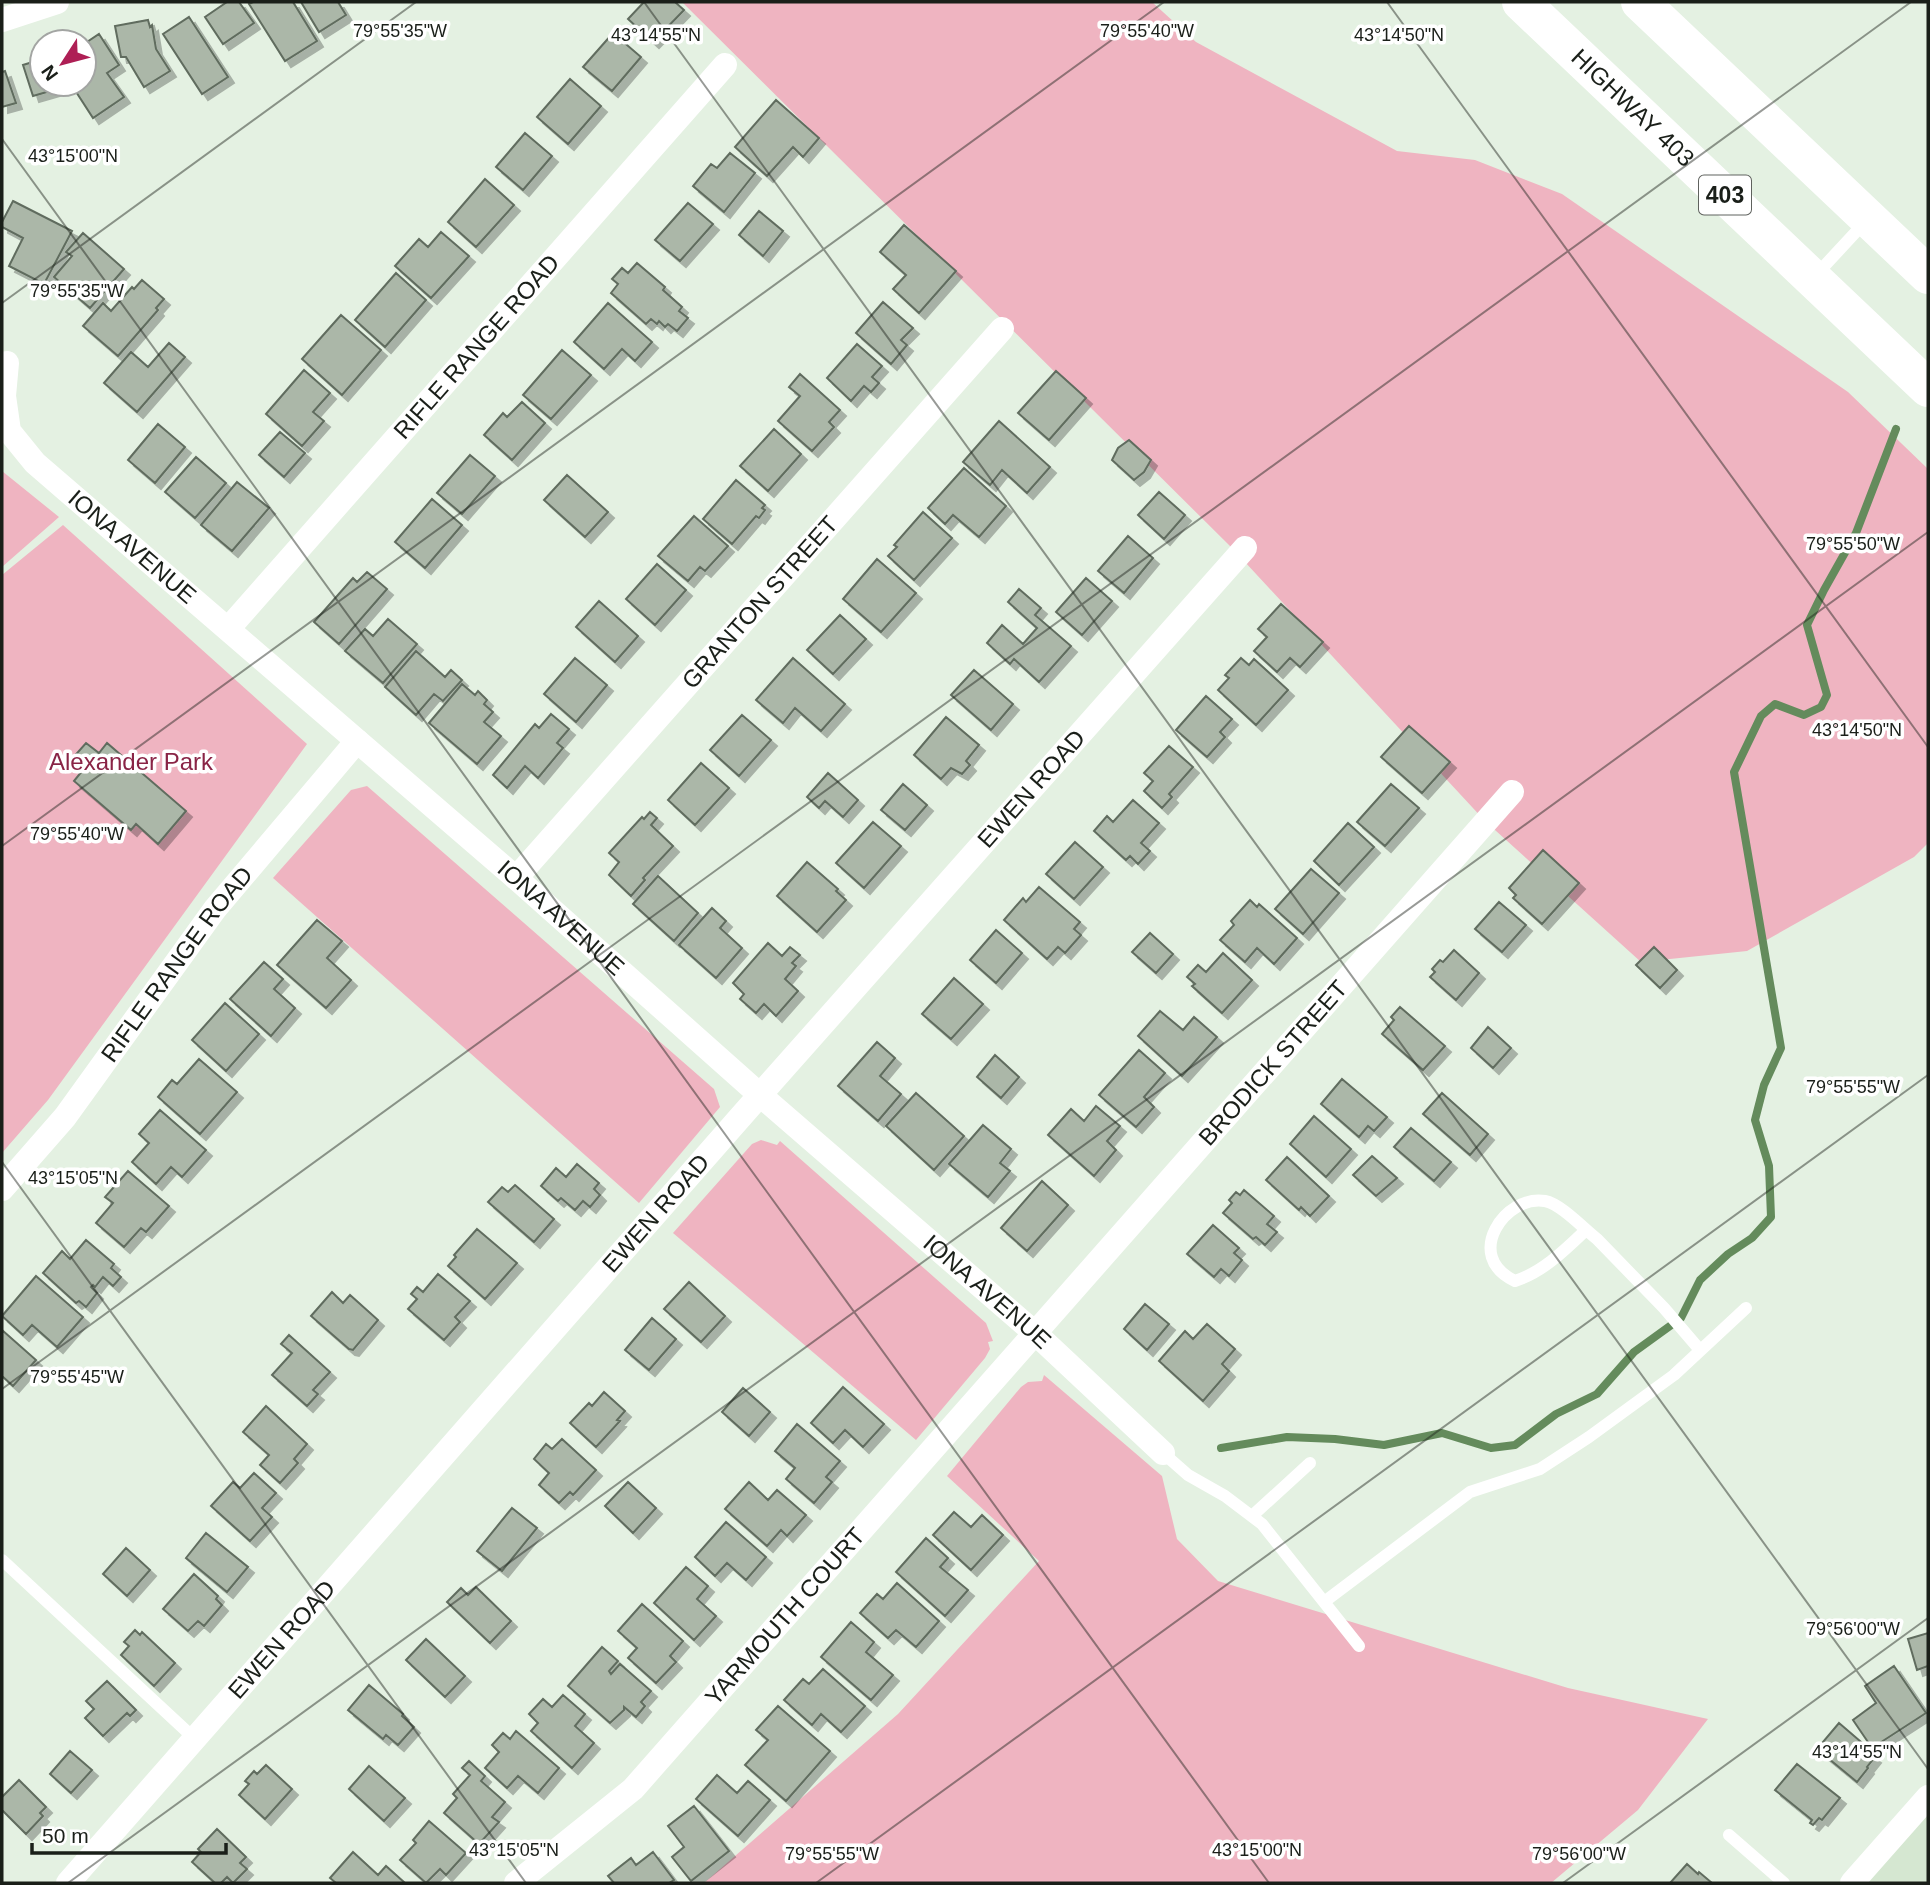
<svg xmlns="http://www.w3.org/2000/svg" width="1930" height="1885" font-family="Helvetica,sans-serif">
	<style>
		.built { fill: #d5e7d1 }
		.green { fill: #efb4c1 }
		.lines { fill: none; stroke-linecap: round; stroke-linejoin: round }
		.stream { stroke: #648b5c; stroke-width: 8 }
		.building { fill: #abb7a8; stroke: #606c5e; stroke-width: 2; filter: url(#shadow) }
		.lane { stroke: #fff; stroke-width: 12 }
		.street { stroke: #fff; stroke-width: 24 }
		.highway { stroke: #fff; stroke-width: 38 }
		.ticks { fill: none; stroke: #1a1f19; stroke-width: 2; stroke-opacity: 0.45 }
		.labels { text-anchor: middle; stroke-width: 7; stroke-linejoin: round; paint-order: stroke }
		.shield { fill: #fff; stroke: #5f625e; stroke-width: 2 }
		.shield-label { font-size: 23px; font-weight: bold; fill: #1a1f19 }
		.street-label { font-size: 24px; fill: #1a1f19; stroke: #fff }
		.park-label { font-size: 24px; fill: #892446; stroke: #fff }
		.ticks-label { font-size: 18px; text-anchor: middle; fill: #1a1f19; stroke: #fff; stroke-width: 7; stroke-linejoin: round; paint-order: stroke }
	</style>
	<defs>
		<filter id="shadow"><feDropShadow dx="6" dy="6" stdDeviation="0" flood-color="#0004"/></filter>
	</defs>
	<rect width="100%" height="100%" fill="#e4f1e2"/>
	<path class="built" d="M1928,1801v82h-72z"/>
	<path class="green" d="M682,2h470l44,40 201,109 78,9 87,34 286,198 80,77v374l-14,14 -167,94 -106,11 -156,-141 -253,-273z
		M2,471l57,46 -57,50z
		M63,525l244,219 -259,356 -46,53v-578z
		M367,786l347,303 6,18 -81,96 -366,-325 78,-88z
		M761,1140l16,5 3,-4 206,182 7,18 -5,1 2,7 -5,9 -69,82 -243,-207 79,-89z
		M1044,1375l118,101 15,63 41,42 350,107 140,31 -70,91 -87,73h-847l194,-169 141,-153 -92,-85 74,-89 7,-5 14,-1z"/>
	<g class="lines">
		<path class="stream" d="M1221,1448l66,-11 48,2 49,6 58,-12 49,15 24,-3 41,-31 41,-20 37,-42 47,-34 19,-38 28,-26 24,-16 19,-21 -2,-51 -14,-46 9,-35 17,-37 -47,-276 27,-56 14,-12 29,11 17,-8 6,-12 -20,-70 17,-35 32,-57 40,-104"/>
	</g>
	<path class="building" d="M227,2h12l15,21 -31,21 -18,-27z
		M253,2h40l24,39 -32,20 -36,-57z
		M301,2h37l8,13 -27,17z
		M644,2h31l9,8 -31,32 -25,-23z
		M189,17l39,60 -26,17 -39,-60z
		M148,20l2,7 2,-2 4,24 14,22 -26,16 -18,-30h-5l-6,-31z
		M613,33l28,24 -29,34 -29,-24z
		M99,34l20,31 -12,8 17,24 -31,21 -22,-34h13v-40z
		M42,59v25h13l2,5 -24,7 -10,-31z
		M5,71l11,32 -14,4v-35z
		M570,79l31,27 -33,38 -31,-27z
		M776,100l43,38 -16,19 -10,-10 -26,29 -32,-29z
		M525,133l27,23 -29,34 -27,-23z
		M730,153l25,20 -31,39 -31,-26 18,-22 6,4z
		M485,179l29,26 -38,42 -28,-25z
		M13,201l59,30 -28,53 -35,-18 14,-28 -21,-11v-5z
		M688,203l25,21 -33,37 -25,-21z
		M759,211l24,20 -20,25 -24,-21z
		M904,225l52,46 -37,42 -26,-24 13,-14 -26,-23z
		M441,232l28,24 -38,42 -36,-32 24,-27 9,8z
		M83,233l41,36 -34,39 -36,-31 18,-21 -6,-4z
		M637,263l28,24 -2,3 19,17 -3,4 9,7 -11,13 -9,-7 -3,3 -6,-6 -2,3 -6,-5 -5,5 -35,-31 7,-9 -6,-5 10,-11 6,5z
		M396,273l30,27 -41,47 -30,-27z
		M142,280l22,19 -8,9 2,2 -40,46 -35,-30 20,-23 8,8 21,-24 2,2z
		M883,302l30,26 -12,12 6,5 -16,19 -35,-31z
		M608,303l44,39 -17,19 -13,-12 -18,20 -30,-27z
		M341,315l40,35 -39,45 -40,-36z
		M169,343l16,14 -48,55 -33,-29 27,-31 17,15z
		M857,344l25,22 -10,11 7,6 -8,9 -7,-6 -13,15 -24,-23z
		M562,350l29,25 -40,44 -28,-24z
		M304,370l26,23 -17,19 11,9 -22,25 -36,-32z
		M1056,371l30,27 -37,42 -31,-27z
		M800,374l40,36 -11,12 5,5 -22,24 -34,-30 22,-25 -11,-9z
		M522,402l23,21 -33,37 -28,-25 19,-22 4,4z
		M999,421l51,46 -23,26 -25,-23 -12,15 -27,-23z
		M158,424l27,23 -30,36 -27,-23z
		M774,429l27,25 -33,37 -28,-25z
		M280,432l25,21 -21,24 -25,-22z
		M1129,440l22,20 -7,12 -10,8 -22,-20 6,-12z
		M470,455l25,21 -33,38 -25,-21z
		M196,457l30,26 -31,35 -30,-26z
		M964,468l42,38 -27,31 -26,-22 -8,9 -17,-16z
		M567,475l41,37 -23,25 -41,-37z
		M736,480l29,25 -3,3 3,2 -6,8 -3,-2 -24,28 -29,-25z
		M237,482l32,26 -37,43 -31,-26z
		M1159,492l26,23 -21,24 -26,-24z
		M432,499l30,26 -37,43 -30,-26z
		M923,512l29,26 -38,42 -26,-24 9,-9 -3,-2z
		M694,516l34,30 -23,25 -5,-4 -12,14 -30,-25z
		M1128,536l25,22 -29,35 -26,-22z
		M877,559l39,34 -35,39 -38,-33z
		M657,564l29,26 -31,35 -29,-26z
		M367,572l20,17 -48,55 -25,-22 39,-44 4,4z
		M1086,578l26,23 -30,34 -26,-23z
		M1019,589l22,19 -6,7 36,31 -32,36 -25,-23 -4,5 -23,-21 15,-18 21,19 14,-16 -29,-26z
		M599,601l39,35 -23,26 -39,-35z
		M1281,604l42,38 -23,25 -10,-9 -13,14 -23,-21 13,-14 -9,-8z
		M840,615l26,24 -33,35 -26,-24z
		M388,619l29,25 -34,39 -38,-32 20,-22 8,7z
		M416,651l29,26 6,-7 11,10 -19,21 -9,-7 -18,21 -31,-28z
		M575,658l32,27 -31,37 -32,-28z
		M793,658l52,46 -24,27 -26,-23 -12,15 -27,-23z
		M1241,658l8,7 5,-6 34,31 -32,35 -38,-35 11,-12 -4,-3z
		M974,670l39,34 -22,26 -40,-35z
		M462,684l13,11 3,-4 9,9 -3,4 9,8 -9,10 17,14 -24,28 -48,-41z
		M1206,696l26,23 -12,13 5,5 -18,20 -31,-27z
		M551,714l18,15 -12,14 6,5 -25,30 -13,-12 -18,22 -14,-13 42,-51 4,4z
		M742,715l29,25 -32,36 -29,-26z
		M946,717l33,28 -13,16 4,4 -8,9 -11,-6 -10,11 -27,-24z
		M1409,726l41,36 -28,31 -41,-36z
		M86,743l13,10 8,-10 79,68 -28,33 -22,-20 -5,6 -57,-49 9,-11 -12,-10z
		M1169,746l24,21 -24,27 3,3 -10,11 -18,-17 9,-10 -9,-8z
		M701,763l28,25 -34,37 -27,-25z
		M828,773l30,27 -15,17 -18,-16 -6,7 -12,-11z
		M903,784l24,21 -22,25 -24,-20z
		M1391,784l28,24 -34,38 -28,-24z
		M1133,800l26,23 -18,20 9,8 -12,13 -8,-8 -4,4 -32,-29 13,-15 6,6z
		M650,812l7,6 -6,7 22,21 -30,32 2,2 -14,16 -22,-21 10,-13 -10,-9 33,-36 2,2z
		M873,822l28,24 -37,42 -28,-25z
		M1348,823l26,24 -35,38 -25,-24z
		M1075,842l28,25 -29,32 -28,-25z
		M1543,850l36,33 -37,41 -29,-26 3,-3 -7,-7z
		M807,862l31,27 -2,2 10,9 -29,32 -40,-36z
		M1311,869l28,24 -36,41 -28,-25z
		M658,876l40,37 -24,28 -41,-37z
		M1039,887l41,35 -6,7 7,6 -16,18 -7,-6 -11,12 -43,-39 19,-22 3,4z
		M1250,900l7,7 2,-3 38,34 -23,26 -17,-16 -12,14 -25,-22 14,-15 -3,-4z
		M1499,902l27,23 -24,27 -27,-23z
		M712,908l14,13 -6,7 22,20 -26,30 -37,-33z
		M317,920l25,21 -15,17 24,22 -25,28 -49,-43z
		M996,930l26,23 -26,30 -26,-23z
		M1150,933l23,21 -17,19 -24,-21z
		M768,943l14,13 8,-9 10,8 -8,8 4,3 -11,13 13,12 -22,25 -12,-12 -8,9 -16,-14 4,-5 -11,-11z
		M1654,947l23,23 -17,18 -24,-23z
		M1454,950l25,23 -23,27 -26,-23 5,-5 -3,-3 8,-9 3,2z
		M1223,953l29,27 -30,33 -30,-27 3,-2 -8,-7 11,-12 8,7z
		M264,962l19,17 -9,10 21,19 -24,28 -41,-37z
		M954,978l29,26 -32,35 -29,-25z
		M225,1003l34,31 -33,37 -34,-31z
		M1400,1007l45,39 -22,24 -41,-36 12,-14 -3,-3z
		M1160,1011l23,19 11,-13 23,20 -35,39 -44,-40z
		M1488,1027l23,21 -18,20 -22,-20z
		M877,1042l18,16 -15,18 21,18 -23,27 -40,-35z
		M1139,1050l26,23 -21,24 10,10 -18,20 -37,-32z
		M995,1055l24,22 -18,21 -24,-21z
		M199,1059l38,33 -37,42 -42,-37 14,-17 5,4z
		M1342,1079l45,38 -13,14 -6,-5 -9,11 -38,-33z
		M916,1093l48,43 -30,34 -48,-44z
		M1442,1093l46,41 -18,21 -47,-41z
		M1096,1106l24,20 -13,15 9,9 -22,26 -46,-41 23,-26 13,12z
		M160,1110l46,40 -24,27 -11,-10 -15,17 -24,-22 17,-19 -10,-9z
		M1314,1116l37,33 -25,28 -36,-33z
		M983,1125l28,24 -11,14 10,8 -22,26 -39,-33z
		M1411,1128l40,34 -17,19 -40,-34z
		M1372,1156l25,22 -21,18 -23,-21z
		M1287,1157l42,39 -19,20 -9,-9 -2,3 -33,-30z
		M577,1164l22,19 -5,6 6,6 -10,12 -7,-6 -8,9 -14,-12 -3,3 -17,-15 15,-18 10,9z
		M128,1171l41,35 -23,26 -5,-4 -17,19 -28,-24 17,-20 -8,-6z
		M1042,1181l26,24 -41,46 -26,-23z
		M515,1185l39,34 -20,23 -46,-40 14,-15 6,5z
		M1244,1190l30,26 -7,8 10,8 -12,13 -9,-8 -3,2 -30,-26 9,-10 -3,-3 7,-8 4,3z
		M1213,1225l26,23 -5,5 8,7 -13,16 -8,-7 -7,8 -27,-23z
		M477,1229l40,34 -32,36 -37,-33 8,-9 -2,-2z
		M86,1240l28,24 -3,4 10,9 -8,9 -10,-9 -8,10 -2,-2 -2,2 6,6 -11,14 -7,-6 -3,2 -33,-30 19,-22 8,8z
		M438,1274l32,27 -15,16 5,5 -16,18 -36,-31 9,-10 -6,-5 6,-7 6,5z
		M36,1276l47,41 -26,30 -25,-22 -9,10 -21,-19z
		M689,1282l36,34 -24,26 -37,-33z
		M332,1292l11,11 7,-8 28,25 -25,30 -4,-1 -38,-33z
		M1145,1304l24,20 -22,26 -23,-21z
		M652,1318l24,21 -27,31 -24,-20z
		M1207,1324l28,25 -13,15 7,7 -26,30 -44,-40 26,-30 8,8z
		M2,1330l34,30 -23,26 -11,-10z
		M289,1335l41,37 -17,18 5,4 -11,12 -35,-31 20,-22 -11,-9z
		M843,1387l41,37 -21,23 -18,-17 -12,13 -22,-20z
		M743,1388l27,24 -21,24 -27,-24z
		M604,1392l21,19 -8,9 3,1 -24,26 -26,-24 19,-20 3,3z
		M266,1406l41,38 -13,15 4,4 -18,20 -20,-18 9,-10 -26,-23z
		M797,1424l43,37 -14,16 6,5 -18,21 -28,-24 9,-11 -20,-17z
		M562,1439l34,31 -23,25 -3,-3 -11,11 -20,-18 10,-12 -15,-14 12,-15 6,5z
		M254,1473l22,20 -14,15 10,9 -22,24 -39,-35 22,-24 7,6z
		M628,1482l28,26 -23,25 -28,-27z
		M749,1482l19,18 9,-10 29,25 -19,21 -6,-6 -14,16 -42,-37z
		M512,1508l25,20 -35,43 -25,-20z
		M954,1512l17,15 11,-12 21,20 -32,35 -38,-35z
		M726,1522l40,35 -20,23 -19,-17 -12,13 -20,-19z
		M206,1533l42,34 -21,25 -41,-34z
		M926,1538l22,20 -8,9 28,23 -23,26 -49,-44z
		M126,1548l24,22 -23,26 -24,-22z
		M686,1567l22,19 -11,13 19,17 -22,24 -40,-37z
		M194,1574l24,22 -2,3 6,6 -18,21 -6,-5 -10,10 -25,-22z
		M897,1583l42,38 -23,26 -20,-17 -8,8 -28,-25 17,-19 6,5z
		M476,1587l35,34 -21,22 -43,-41 14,-14 7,7z
		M642,1604l41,37 -13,15 6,6 -20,21 -28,-25 9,-10 -19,-17z
		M851,1622l23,20 -8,10 27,23 -22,25 -50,-43z
		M135,1630l5,5 2,-3 33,31 -21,23 -33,-31 8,-9 -5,-4z
		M1928,1633v33l-11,4 -9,-31z
		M426,1639l39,37 -20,21 -39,-37z
		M602,1647l16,14 -9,10 2,3 9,-10 31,27 -10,11 4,4 -9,11 -12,-10v3l-14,13 -42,-37z
		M1894,1666l32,47 -54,35 -19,-28 23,-17 -11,-17z
		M823,1669l42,37 -24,26 -20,-18 -9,11 -28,-25 19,-21 6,5z
		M107,1681l29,29 -6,6 -3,-3 -24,23 -18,-18 9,-9 -8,-8z
		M369,1685l34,29 -1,2 12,11 -16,18 -12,-10 -3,4 -35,-29z
		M563,1695l22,19 -10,12 19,17 -22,25 -41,-37 7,-8 -9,-9 14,-15 9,8z
		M778,1706l52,45 -44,50 -41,-36 23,-25 -12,-10z
		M1839,1723l35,30 -2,2 3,2 -8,10 1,1 -11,14 -40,-33z
		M516,1731l43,37 -21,25 -20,-17 -11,12 -22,-20 14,-16 -7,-7 11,-12 7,6z
		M70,1751l22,19 -21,23 -21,-19z
		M469,1761l16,15 -4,5 24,21 -13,15 7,5 -20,22 -35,-31 13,-15 -4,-4 17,-19 -8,-7z
		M1797,1764l43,34 -18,22 -3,-2 -6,7 -3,-2 2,-3 -37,-30z
		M266,1765l26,24 -27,30 -26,-24 10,-11 -4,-3 9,-10 3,3z
		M369,1766l36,32 -21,23 -35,-32z
		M717,1775l20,18 11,-12 22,19 -32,36 -42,-37z
		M19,1780l27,27 -6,6 3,3 -17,18 -24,-24v-13z
		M694,1806l35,45 -38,30 -19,-24 12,-10 -16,-21z
		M429,1821l37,32 -20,22 -6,-6 -14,14 -26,-23 16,-17 -3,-3z
		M217,1829l29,28 -6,6 7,6 -14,14 -6,-6 -6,6h-6l-23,-21 9,-10 -3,-3z
		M353,1852l25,23 8,-9 19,17h-69l-6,-5z
		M653,1852l21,28 -5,3h-55l-6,-7 23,-18 5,7z
		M1687,1864l11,10 1,-2 13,11h-42z"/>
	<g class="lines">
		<path class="lane" d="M1816,275l50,-54
			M1586,1230c-21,20 -43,42 -71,51 -53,-25 -9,-87 30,-80 16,3 39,28 52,38l67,69 36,42
			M1163,1453l25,22 37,21 37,28 97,122
			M1252,1516l58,-53
			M2,1560l193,179
			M1324,1602l146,-110 70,-23 49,-32 85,-62 72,-67
			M1729,1835l55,48"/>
		<g class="street">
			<path d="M2,20l55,-18"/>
			<path id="s1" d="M7,363l-3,33 5,35 26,32 481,415 244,217 275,238 128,120"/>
			<path id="s2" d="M228,629l497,-564"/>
			<path id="s3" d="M516,878l486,-549"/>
			<path id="s4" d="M2,1189l63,-72 150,-208 142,-168"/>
			<path id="s5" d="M68,1883l676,-770 501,-565"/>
			<path id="s6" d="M516,1883l117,-94 879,-997"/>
			<path d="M1852,1883l76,-86"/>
		</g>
		<g class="highway">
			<path id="s7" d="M1521,2l407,386"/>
			<path d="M1640,2l288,273"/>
		</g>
	</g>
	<path class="ticks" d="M644,2l1284,1767M1387,2l541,745M2,139l1267,1744M2,303l414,-301M2,846l1162,-844M2,1162l524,721M2,1389l1909,-1387M68,1883l1860,-1351M816,1883l1112,-808M1563,1883l365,-265"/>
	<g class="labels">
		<rect class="shield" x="1699" y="175.5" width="52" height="39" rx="5"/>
		<g class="shield-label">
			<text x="1725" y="203">403</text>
		</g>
		<g class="street-label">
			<text dy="8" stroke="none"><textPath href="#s7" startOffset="154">HIGHWAY 403</textPath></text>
			<text dy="8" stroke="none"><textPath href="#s2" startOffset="376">RIFLE RANGE ROAD</textPath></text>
			<text dy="8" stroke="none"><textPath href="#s1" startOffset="238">IONA AVENUE</textPath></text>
			<text dy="8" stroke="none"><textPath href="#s3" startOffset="368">GRANTON STREET</textPath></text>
			<text dy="8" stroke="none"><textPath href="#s5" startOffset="1458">EWEN ROAD</textPath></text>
			<text dy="8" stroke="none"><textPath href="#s1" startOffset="805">IONA AVENUE</textPath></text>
			<text dy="8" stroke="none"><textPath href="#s4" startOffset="285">RIFLE RANGE ROAD</textPath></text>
			<text dy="8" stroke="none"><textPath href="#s6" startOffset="1118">BRODICK STREET</textPath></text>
			<text dy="8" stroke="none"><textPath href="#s5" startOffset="891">EWEN ROAD</textPath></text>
			<text dy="8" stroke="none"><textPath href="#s1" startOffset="1372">IONA AVENUE</textPath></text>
			<text dy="8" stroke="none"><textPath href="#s6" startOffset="380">YARMOUTH COURT</textPath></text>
			<text dy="8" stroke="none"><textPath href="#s5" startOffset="324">EWEN ROAD</textPath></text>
		</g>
		<g class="park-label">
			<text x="131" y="770">Alexander Park</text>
		</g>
	</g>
	<g class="ticks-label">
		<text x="400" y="37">79°55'35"W</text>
		<text x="1147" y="37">79°55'40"W</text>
		<text x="656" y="41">43°14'55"N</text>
		<text x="1399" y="41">43°14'50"N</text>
		<text x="73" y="162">43°15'00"N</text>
		<text x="77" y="297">79°55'35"W</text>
		<text x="1853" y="550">79°55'50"W</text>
		<text x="1857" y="736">43°14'50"N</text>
		<text x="77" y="840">79°55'40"W</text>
		<text x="1853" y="1093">79°55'55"W</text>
		<text x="73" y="1184">43°15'05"N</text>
		<text x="77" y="1383">79°55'45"W</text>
		<text x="1853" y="1635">79°56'00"W</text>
		<text x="1857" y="1758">43°14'55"N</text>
		<text x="514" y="1856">43°15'05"N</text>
		<text x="1257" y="1856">43°15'00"N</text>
		<text x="832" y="1860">79°55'55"W</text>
		<text x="1579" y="1860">79°56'00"W</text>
	</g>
	<rect width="1930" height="1885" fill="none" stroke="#1a1f19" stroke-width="7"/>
	<g transform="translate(63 63) rotate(234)"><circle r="33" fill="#ffffff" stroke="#a3a5a3" stroke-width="2"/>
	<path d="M0-5L12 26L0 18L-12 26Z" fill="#ae1f55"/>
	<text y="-10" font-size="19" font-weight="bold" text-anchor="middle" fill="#1a1f19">N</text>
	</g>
	<path d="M32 1843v10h194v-10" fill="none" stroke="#1a1f19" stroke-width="3.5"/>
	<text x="42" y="1843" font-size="21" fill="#1a1f19" stroke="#ffffff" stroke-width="5" paint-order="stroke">50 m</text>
</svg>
